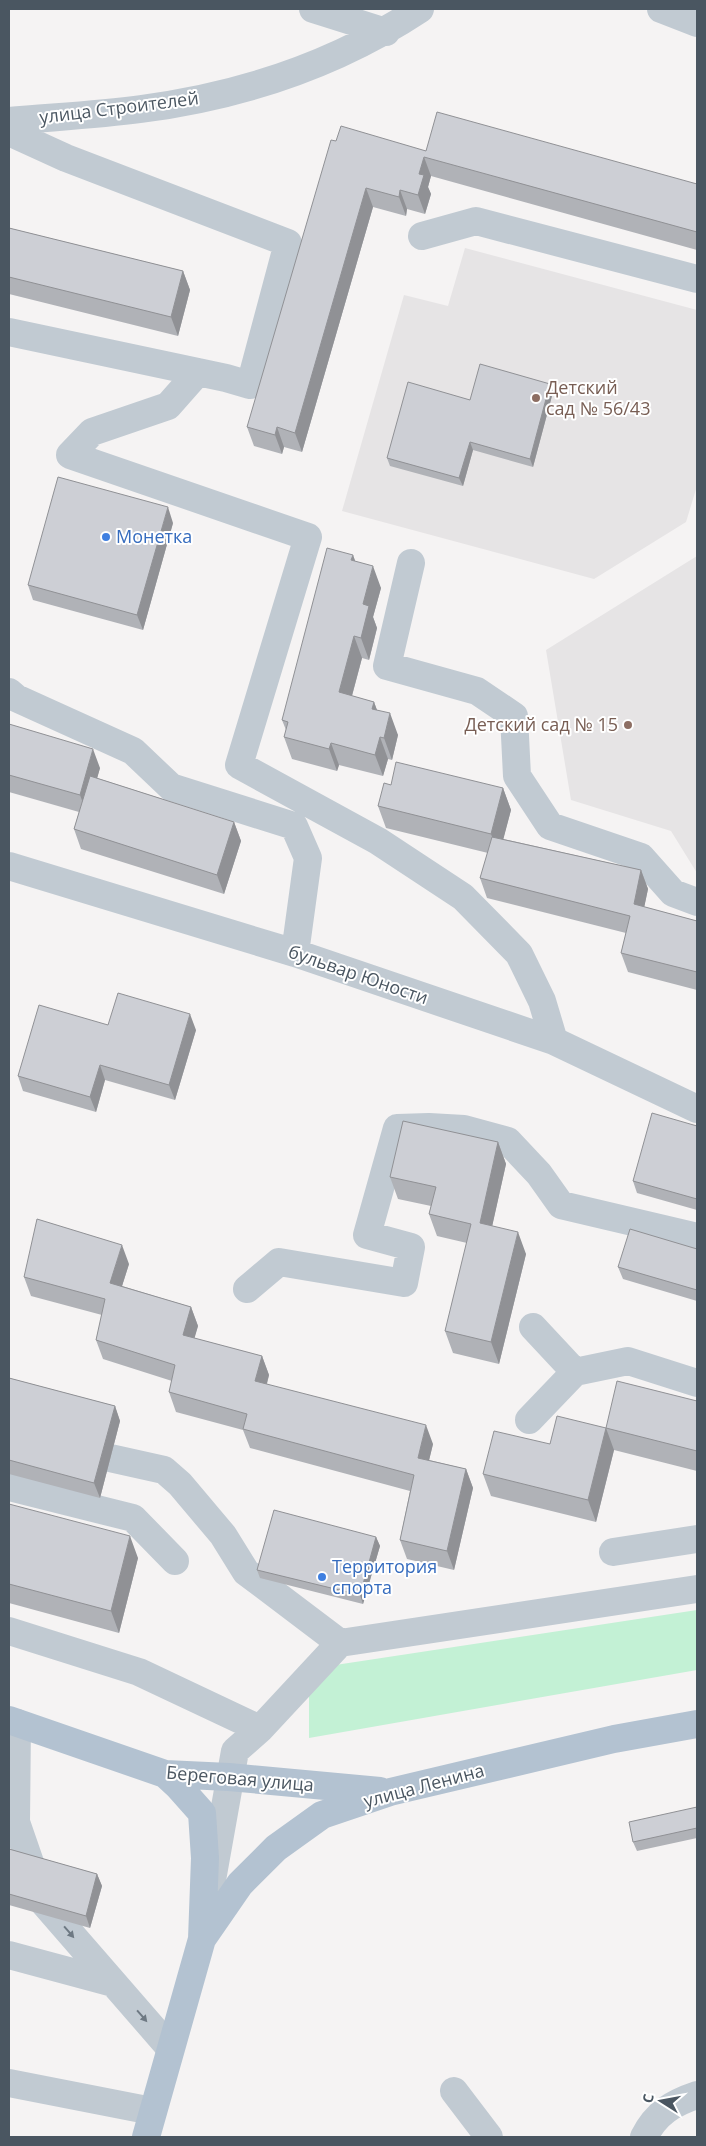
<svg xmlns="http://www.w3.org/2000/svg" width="706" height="2146" font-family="'Open Sans',sans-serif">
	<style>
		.education { fill: #e6e4e5 }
		.green { fill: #c3f1d5 }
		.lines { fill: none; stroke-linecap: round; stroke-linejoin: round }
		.minor { stroke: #c1cad2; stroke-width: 28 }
		.major { stroke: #b3c2d1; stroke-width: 28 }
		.wall { fill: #b0b2b7 }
		.shaded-wall { fill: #909195 }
		.building { fill: #cdcfd5; stroke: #909195 }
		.oneway { fill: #6e7983 }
		.education-dot { fill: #8d6e63; stroke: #fff; stroke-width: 2 }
		.shop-dot { fill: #3f7fe0; stroke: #fff; stroke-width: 2 }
		.labels { text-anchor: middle; stroke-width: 4; stroke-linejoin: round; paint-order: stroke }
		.street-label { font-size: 18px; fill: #4a5661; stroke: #fff }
		.education-label { font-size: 18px; fill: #785e54; stroke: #fff; text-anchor: start }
		.shop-label { font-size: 18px; fill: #366cbe; stroke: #fff; text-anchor: start }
	</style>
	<rect width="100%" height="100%" fill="#f5f3f3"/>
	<path class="education" d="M465,248l232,62v176l-11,36 -92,57 -252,-68 62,-216 44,11z
		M697,556v317l-26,-42 -100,-31 -25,-150z"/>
	<path class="green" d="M697,1610v60l-388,68v-69z"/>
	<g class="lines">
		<path class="minor" d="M313,9l73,23
			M661,9l36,14
			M9,121c44,-4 88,-6 132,-12 99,-13 196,-45 279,-100
			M9,132l57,26 222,85 -38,142 -24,-7 -217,-46
			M422,236l54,-15 221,58
			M198,372l-30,34 -76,26 -22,23 238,82 -69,228 139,76 85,56 56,57 23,47 12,40
			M411,563l-24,103 90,25 37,25 3,60 33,50 91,31 32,36 24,9
			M9,692l7,6 117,53 38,36 123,39 14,32 -13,95
			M9,866l286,87 259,88 143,68
			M247,1289l32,-27 125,21 7,-36 -44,-12 30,-107 32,-1 35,2 44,12 31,33 22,31 136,32
			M575,1372l53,-11 69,22
			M529,1420l46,-48 -42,-45
			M110,1458l54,12 16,14 43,51 23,37 94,71
			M9,1487l124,31 42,43
			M613,1552l84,-13
			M9,1631l130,41 121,57
			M17,1723l-1,99 28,81 126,145
			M212,1880l23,-129 25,-22 80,-86 357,-54
			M9,1955l104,28
			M9,2083l143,28
			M454,2091l35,46
			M644,2137c12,-24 29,-34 53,-42"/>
		<path class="major" d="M9,1720l156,54 64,3 151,14
			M202,1939l38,-55 36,-36 46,-33 68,-23 224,-53 83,-15
			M146,2137l56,-198 3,-81 -3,-45 -24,-27 -13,-12"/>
	</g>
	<path class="wall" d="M336,141l90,10 271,33v66l-266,-74 -3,11 3,7 -6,20 -18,-5 -1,7 -33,-9 -71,245 -18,-5 -2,7 -28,-8 -7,-19z
		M9,228l174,43 7,19 -12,46 -169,-42z
		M553,392l-20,75 -60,-17 -10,36 -73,-20 -3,-8 83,-58z
		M173,523l-30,107 -110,-30 -5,-15z
		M353,555l2,6 26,27 -8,29 4,11 -8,32 -7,-2 -10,38 22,6 3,8 21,25 -6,25 -4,-1 -5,17 -44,-11 -2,6 -45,-12 -8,-22 2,-7 -4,-10z
		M9,724l91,44 -3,10 137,44 7,19 -17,53 -143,-45 -7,-20 5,-17 -70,-20z
		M503,788l8,22 -8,29 138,31 7,19 -4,18 53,14v69l-69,-18 -7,-19 5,-20 -139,-35 -7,-20 8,-25 -102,-25 -8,-22z
		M108,1025l88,5 -21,70 -70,-20 -9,32 -73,-21 -5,-15z
		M697,1126v84l-60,-17 -4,-12z
		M498,1142l8,22 -14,62 34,28 -27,110 -46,-11 -8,-22 22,-88 -30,-7 -8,-22 2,-8 -33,-7 -8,-22z
		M697,1249v52l-74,-22 -5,-12z
		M129,1264l-7,22 69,21 7,19 -4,12 68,18 7,19 -2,9 166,60 -4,16 37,9 7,19 -19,82 -47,-11 -7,-19 10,-49 -160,-43 -7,-18 -67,-18 -7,-20 3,-11 -69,-22 -7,-19 6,-25 -71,-19 -7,-19z
		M9,1378l106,28 5,15 -20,77 -91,-24z
		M697,1401v70l-83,-21 -8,-22z
		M606,1428l8,22 -18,72 -105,-26 -8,-22 67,-30z
		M9,1504l129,54 -19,75 -110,-30z
		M376,1537l4,9 -17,58 -103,-26 -3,-8z
		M697,1807v31l-60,13 -4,-9z
		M9,1849l88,25 5,12 -12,42 -81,-23z"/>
	<path class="shaded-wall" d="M424,157l7,19 -3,11 3,7 -6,20 -7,-19 1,-21z
		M366,188l7,19 -71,245 -7,-19z
		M400,190l7,19 -1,7 -7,-19z
		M183,271l7,19 -12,46 -7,-19z
		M550,384l3,8 -20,75 -3,-8z
		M277,427l7,20 -2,7 -7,-19z
		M470,442l3,8 -10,36 -4,-8z
		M168,507l5,16 -30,107 -6,-15z
		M353,555l8,22 -10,-17z
		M373,566l8,22 -8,29 4,11 -8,32 -8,-22 2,-34z
		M354,636l8,22 -15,56 -8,-22z
		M374,702l8,22 -10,-15z
		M390,713l8,22 -6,25 -8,-22z
		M380,737l8,22 -5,17 -8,-21z
		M331,743l8,22 -2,6 -8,-22z
		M93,749l7,19 -13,46 -7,-19z
		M503,788l8,22 -12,46 -8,-22z
		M234,822l7,19 -17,53 -7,-19z
		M641,870l7,19 -7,34 -7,-19z
		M190,1014l6,16 -21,70 -6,-15z
		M100,1065l5,15 -9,32 -6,-15z
		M498,1142l8,22 -18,81 -8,-22z
		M518,1232l8,22 -27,110 -8,-22z
		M122,1245l7,19 -12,38 -7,-19z
		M191,1307l7,19 -8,28 -7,-19z
		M262,1356l7,19 -7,26 -7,-20z
		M115,1406l5,15 -20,77 -6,-15z
		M426,1425l7,19 -8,33 -7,-19z
		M606,1428l8,22 -18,72 -8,-22z
		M466,1469l7,19 -19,82 -7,-19z
		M130,1536l8,22 -19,75 -8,-22z
		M376,1537l4,9 -17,58 -3,-9z
		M97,1874l5,12 -12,42 -4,-12z"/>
	<path class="building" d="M437,112l260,72v48l-273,-75 -5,17 5,1 -6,20 -18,-5 -1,7 -33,-9 -71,245 -18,-6 -2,8 -28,-8 84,-287 5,1 5,-15 85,25z
		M9,228l174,43 -12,46 -162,-40z
		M480,364l70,20 -20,75 -60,-17 -11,36 -72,-20 21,-76 62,18z
		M58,477l110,30 -31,108 -109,-30z
		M327,548l26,7 -2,5 22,6 -10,38 6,2 -8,32 -7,-2 -15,56 35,10 -2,7 18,4 -6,25 -4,-1 -5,18 -44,-12 -2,6 -45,-12 4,-15 -6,-2z
		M9,724l84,25 -13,46 -71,-20z
		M396,762l107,26 -12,46 -113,-28 6,-23 7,2z
		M90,776l144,46 -17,53 -143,-46z
		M492,837l149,33 -7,34 63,17v51l-76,-19 9,-37 -150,-38z
		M118,993l72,21 -21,71 -69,-20 -10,32 -72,-21 21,-71 69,20z
		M652,1113l45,13v73l-64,-18z
		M403,1121l95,21 -18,81 38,9 -27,110 -46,-11 26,-107 -42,-10 7,-27 -46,-10z
		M37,1219l85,26 -12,38 81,24 -8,28 79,21 -7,25 171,44 -8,33 48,11 -19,82 -47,-11 14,-65 -171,-46 4,-15 -78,-22 6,-27 -79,-25 9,-41 -81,-22z
		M630,1229l67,20v41l-79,-23z
		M9,1378l106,28 -21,77 -85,-23z
		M617,1381l80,20v50l-91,-23z
		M557,1416l49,12 -18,72 -105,-26 11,-43 56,13z
		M9,1504l121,32 -19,75 -102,-27z
		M274,1510l102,27 -16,58 -103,-25z
		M697,1807v21l-64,14 -4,-20z
		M9,1849l88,25 -11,42 -77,-22z"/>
	<defs><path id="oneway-solid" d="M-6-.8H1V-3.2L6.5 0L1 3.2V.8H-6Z" transform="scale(1.25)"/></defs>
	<g class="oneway">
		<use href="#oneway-solid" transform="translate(69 1932) rotate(49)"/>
		<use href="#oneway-solid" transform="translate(142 2016) rotate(49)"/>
	</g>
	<g class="education-dot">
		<circle cx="536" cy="398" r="5"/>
		<circle cx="628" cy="725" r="5"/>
	</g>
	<g class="shop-dot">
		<circle cx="106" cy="537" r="5"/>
		<circle cx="322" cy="1577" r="5"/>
	</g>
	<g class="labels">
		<g class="street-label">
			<text transform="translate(119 108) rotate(-7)" y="6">улица Строителей</text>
			<text transform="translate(358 975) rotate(19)" y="6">бульвар Юности</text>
			<text transform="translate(240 1779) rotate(5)" y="6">Береговая улица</text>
			<text transform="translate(424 1786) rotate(-15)" y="6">улица Ленина</text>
		</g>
		<g class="education-label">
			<text x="546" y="394">Детский<tspan x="546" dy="21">сад № 56/43</tspan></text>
			<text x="618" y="731" text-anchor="end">Детский сад № 15</text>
		</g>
		<g class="shop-label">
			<text x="116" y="543">Монетка</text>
			<text x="332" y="1573">Территория<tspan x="332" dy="21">спорта</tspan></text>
		</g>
	</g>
	<rect width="706" height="2146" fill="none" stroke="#4a5661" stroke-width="20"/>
	<g transform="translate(661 2101) rotate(281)" stroke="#ffffff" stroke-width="4" paint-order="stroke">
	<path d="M0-4L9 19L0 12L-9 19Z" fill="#4a5661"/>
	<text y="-8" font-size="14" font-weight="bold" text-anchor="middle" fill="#4a5661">С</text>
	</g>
</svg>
